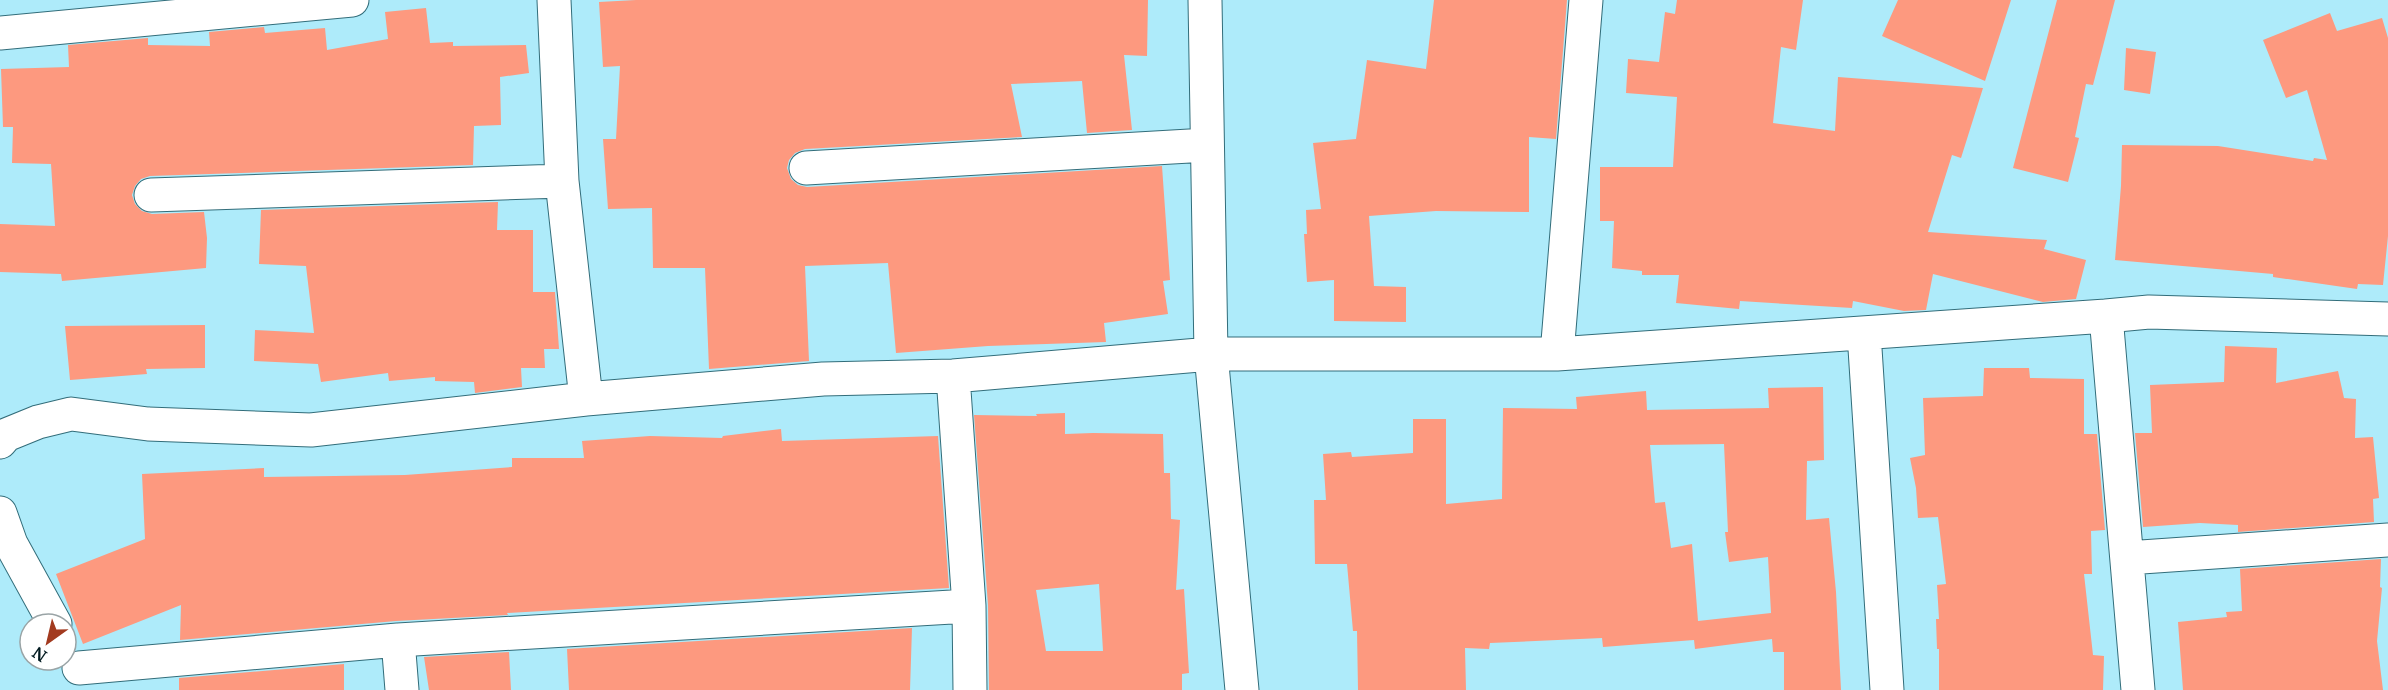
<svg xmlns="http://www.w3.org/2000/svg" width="2388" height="690" font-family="Merriweather,serif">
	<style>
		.building { fill: #fd997f; fill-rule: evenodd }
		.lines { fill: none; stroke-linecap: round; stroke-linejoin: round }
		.minor-casing { stroke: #326d7a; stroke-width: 35 }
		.minor { stroke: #fff; stroke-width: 33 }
	</style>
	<rect width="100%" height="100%" fill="#aeebfa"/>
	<path class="building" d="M636,0h512l-1,56 -23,-1 8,75 -45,3 -5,-52 -71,3 11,53 -217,12 -10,4 -6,7 -2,8 4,11 7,6 9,2 355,-21 8,114 -7,1 5,33 -64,9 2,19 -118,4 -92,7 -8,-90 -83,3 4,95 -100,8 -4,-101h-52l-1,-60 -44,1 -5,-70h13l4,-73 -17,1 -4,-65z
		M1434,0h133l-11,139 -27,-2v75l-93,-1 -67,5 5,70 32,1v35l-72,-1v-41l-27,2 -3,-48h3l-1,-24 15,-1 -8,-66 43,-4 11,-79 59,9z
		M1677,0h126l-7,50 -15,-3 -8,76 62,8 3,-54 145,11 -22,70 -9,-3 -24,77 119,8 -3,9 42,11 -10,39 -33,3 -110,-28 -7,36 -22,1 -51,-10 -1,7 -112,-7 -1,8 -63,-6 3,-28h-37v-4l-30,-3 2,-47h-14v-54h73l4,-70 -51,-4 2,-34 31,3 6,-50 10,2z
		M1898,0h113l-26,81 -103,-45z
		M2057,0h58l-22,85 -7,-1 -11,53 4,1 -11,44 -55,-14z
		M426,8l4,35 23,-1v4l73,-1 3,28 -29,4 1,48 -27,1 -1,39 -323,11 -9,3 -6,7 -3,9 3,9 7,7 10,3 52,-2 3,26 -1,30 -144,13 -1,-7 -61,-2v-48l55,2 -4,-62 -39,-1 1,-36h-10l-2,-58 68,-2 -1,-22 80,-7v7l62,1 -1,-14 55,-5 1,6 60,-5 2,22 61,-11 -3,-27z
		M2330,13l7,18 45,-13 6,20v198l-5,49 -25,-1 -1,5 -84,-12v-3l-158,-14 6,-74 1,-41 96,1 95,15 1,-3 13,2 -20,-70 -21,8 -23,-58z
		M2126,48l30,4 -6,42 -26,-4z
		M498,202l-1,28h36v62h22l4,57h-15l1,19h-24l1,19 -47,6 -1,-11 -39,-1v-4l-46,4 -1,-8 -67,9 -3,-18 -64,-3 1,-31 59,3 -8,-67 -47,-2 2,-54z
		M205,325v43l-59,1 1,5 -77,6 -5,-54z
		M2225,346l52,2 -1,35 62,-12 6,27 12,1 -1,39 18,-1 6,61 -6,1 1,23 -136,10v-7l-38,-2 -57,4 -8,-94h17l-2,-48 74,-3z
		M1984,368h45l1,10 54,1v55h13l8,96 -14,1 1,43h-8l9,81 11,1 -1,34h-164v-41h-2l-1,-30h3l-2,-34 9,-1 -8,-67 -20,1 -2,-30 -6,-30 15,-3 -2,-57 60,-2z
		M1823,387l1,73 -17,1 -1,59 23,-2 7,74 5,98h-57v-38h-11l-1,-13 -77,10 -1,-9 -91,7 -1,-9 -112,5 -1,6 -24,-1 1,42h-108l-1,-59h-4l-6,-67h-32l-1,-64h12l-3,-46 28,-2 1,5 61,-4v-34h33v85l56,-5 1,-91 74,1 -1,-12 70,-6 1,19 122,-2 -1,-20zM1724,444l4,88h-3l4,30 39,-5 3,56 -73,8 -6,-77 -21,4 -6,-46 -10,1 -5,-58z
		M1065,413v21l28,-1 70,1 1,39h6l1,46 9,1 -4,70 8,-1 5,84 -7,1v16h-193l-1,-85 -14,-190 63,1 -1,-2zM1099,584l4,67h-57l-10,-61z
		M781,429l1,12 156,-5 11,152 -442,25 1,2 -112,6 -216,19 1,-35 -98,39 -27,-70 89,-35 -3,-65 122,-6v9l141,-2 107,-8v-9h72l-2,-17 68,-5 72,2 1,-2z
		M2381,559l-1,28 2,1 -5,53 6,49h-200l-5,-68 49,-5 -1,-5 16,-1 -2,-42z
		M912,628l-2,62h-341l-2,-41z
		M509,652l2,38h-82l-5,-33z
		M344,664v26h-165v-12z"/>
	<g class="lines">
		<defs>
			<path id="minor" d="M554,0l8,181 24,218
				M1205,0l6,354 31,336
				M0,33l352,-33
				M806,168l401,-23
				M151,195l411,-14
				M1864,333l23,357
				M1557,354l29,-354
				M953,376l16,230 1,84
				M0,442l6,-7 32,-13 33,-8 77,10 163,6 275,-31 237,-20 130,-3 258,-22h346l549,-38
				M0,513l11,31 44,80
				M2127,558l261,-18
				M398,640l4,50
				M79,668l319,-28 571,-34
				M2138,690l-32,-374 43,-4 239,7"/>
		</defs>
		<use href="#minor" class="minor-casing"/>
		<use href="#minor" class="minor"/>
	</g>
	<g transform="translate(48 642) rotate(214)"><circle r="28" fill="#ffffff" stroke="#9aa4a6" stroke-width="1.5"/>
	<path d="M0-4.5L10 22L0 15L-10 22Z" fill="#a23a1f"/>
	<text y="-9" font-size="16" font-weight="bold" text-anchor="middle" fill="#031b21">N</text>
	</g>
</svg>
